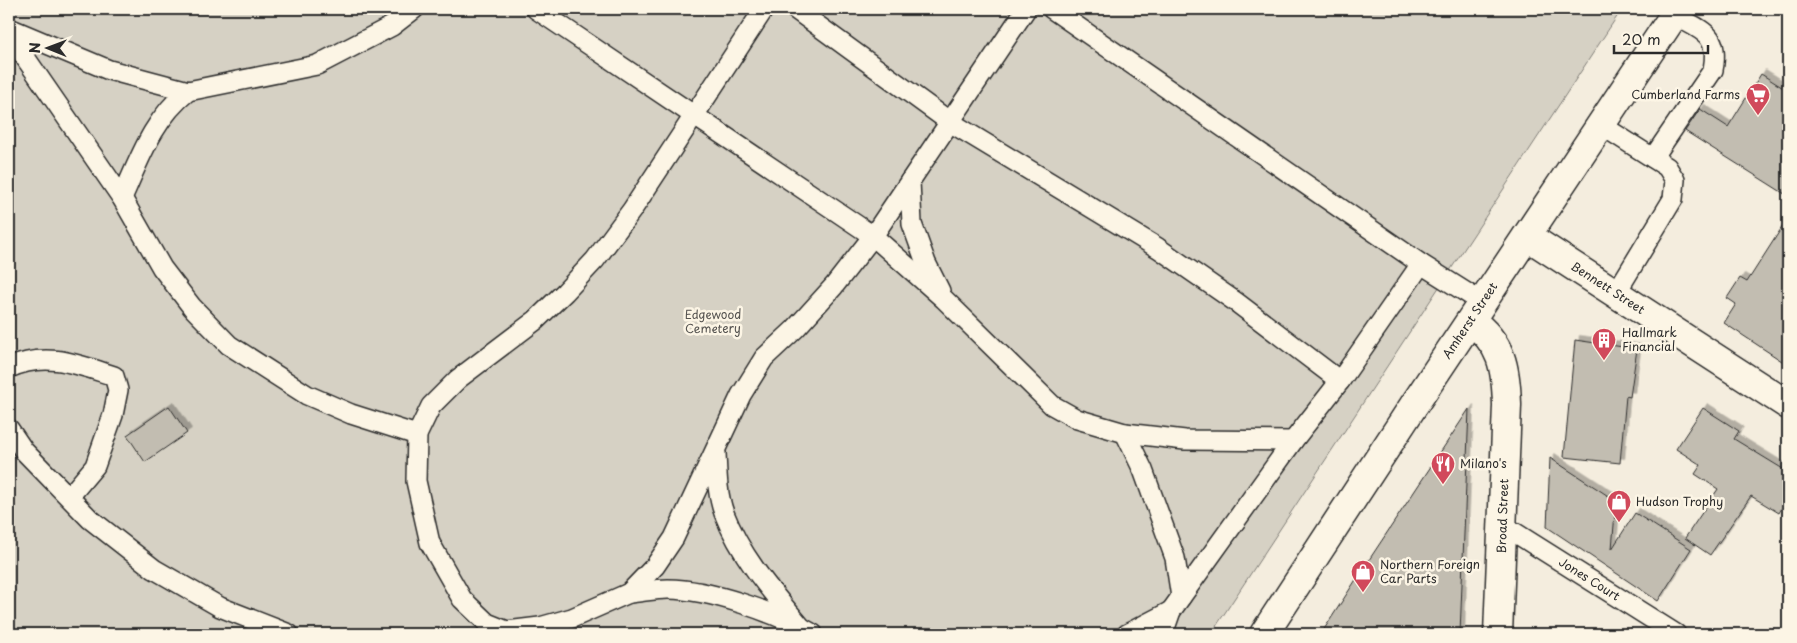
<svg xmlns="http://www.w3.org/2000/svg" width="1797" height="643" font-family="'Playpen Sans',sans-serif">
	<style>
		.green { fill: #d6d1c4; stroke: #807e78 }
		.building { fill: #c2bdb1; stroke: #2b2b2b; filter: url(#shadow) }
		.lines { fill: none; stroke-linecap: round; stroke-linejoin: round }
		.service-casing { stroke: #2b2b2b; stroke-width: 22 }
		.minor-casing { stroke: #2b2b2b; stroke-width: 31 }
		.secondary-casing { stroke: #2b2b2b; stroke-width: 31 }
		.service { stroke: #fcf5e5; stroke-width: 19 }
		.minor { stroke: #fcf5e5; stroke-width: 28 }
		.secondary { stroke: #fcf5e5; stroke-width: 28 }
		.labels { text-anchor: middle; stroke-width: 5; stroke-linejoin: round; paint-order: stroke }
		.poi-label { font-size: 12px; fill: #2b2b2b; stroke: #fcf5e5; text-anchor: start }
		.street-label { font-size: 12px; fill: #2b2b2b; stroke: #fcf5e5 }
		.park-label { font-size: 12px; fill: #565451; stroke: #fcf5e5 }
	</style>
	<defs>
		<filter id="shadow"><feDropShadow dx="4.5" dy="-4.5" stdDeviation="0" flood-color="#0004"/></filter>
	</defs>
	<rect width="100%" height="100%" fill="#f4edde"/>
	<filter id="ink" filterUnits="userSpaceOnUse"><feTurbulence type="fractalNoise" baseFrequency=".02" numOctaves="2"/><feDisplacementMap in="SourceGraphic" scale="10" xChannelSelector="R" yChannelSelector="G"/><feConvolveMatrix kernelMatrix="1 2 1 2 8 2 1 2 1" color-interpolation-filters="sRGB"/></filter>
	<g filter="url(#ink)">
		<path class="green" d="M9,9h1613l-411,625h-1202z"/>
		<path class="building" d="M1761,74l27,17v105l-103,-65 15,-22 28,18z
			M1788,218v147l-64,-42 12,-19 -9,-6 13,-20 7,4z
			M1575,340l62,9 -7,48 -4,-1 -6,67 -56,-6z
			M169,406l18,27 -42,29 -18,-27z
			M1703,408l36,23 -5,8 54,33v26l-9,15 -28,-17 -41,59 -25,-17 33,-49 -23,-15 6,-9 -25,-16z
			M1469,409l-9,225h-139l36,-56z
			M1550,458l66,43 -4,48 23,-36 56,36 -33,52 -111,-74z"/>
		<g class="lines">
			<defs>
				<g id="service">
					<path d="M536,9l337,227 71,63 108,106 25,14 48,14 60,7 108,1"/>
					<path d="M764,9l-132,201 -37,50 -30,32 -29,28 -78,59 -27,27 -14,29 -1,46 14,62 32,56 25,24 20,8 33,-4 32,-9 57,-25 26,-27 19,-28 67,-143 23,-37 31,-29 39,-43 39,-50 153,-227"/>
					<path d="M795,9l155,113 208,126 78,54 104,79"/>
					<path d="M1052,9l369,255 62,39"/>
					<path d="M9,28l100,42 79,21"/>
					<path d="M9,34l113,164 40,70 30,39 37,38 78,50 44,19 66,21"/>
					<path d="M1601,125l66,42 8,13 -2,19 -57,94"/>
					<path d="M1653,158l60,-88c7,-37 -11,-39 -39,-55"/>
					<path d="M910,181l2,43 14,39 14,28"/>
					<path d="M122,198c18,-40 31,-79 66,-107l129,-26 75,-39 22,-17"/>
					<path d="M9,368c37,-17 68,-4 105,8l4,14 -5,25 -18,51 -26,31"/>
					<path d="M9,429l15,22 66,68 64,50 66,38 69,27"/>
					<path d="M1125,433l18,37 32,88 6,39"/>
					<path d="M716,453c1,20 1,41 8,60 17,44 47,78 77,114"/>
					<path id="s1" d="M1503,525l173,109"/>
					<path d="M629,593c13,-1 26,-4 39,-4 41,0 110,24 145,45"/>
					<path d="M1127,634l44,-23"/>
					<path d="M1163,634l8,-23 122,-170 47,-60 81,-117"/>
				</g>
				<g id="minor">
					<path id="s2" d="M1527,236l261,169"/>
				</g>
				<g id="secondary">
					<path d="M1471,321c31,22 35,47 36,84l-9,229"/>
					<path id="s3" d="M1264,634l148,-226 266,-399"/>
				</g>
			</defs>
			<use href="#service" class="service-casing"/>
			<use href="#minor" class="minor-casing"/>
			<use href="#secondary" class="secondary-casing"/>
			<use href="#service" class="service"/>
			<use href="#minor" class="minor"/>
			<use href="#secondary" class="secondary"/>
		</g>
	</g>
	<defs>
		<symbol id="supermarket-pin" viewBox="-11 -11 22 30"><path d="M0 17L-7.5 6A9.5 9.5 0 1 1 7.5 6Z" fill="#d1495b" stroke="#fcf5e5"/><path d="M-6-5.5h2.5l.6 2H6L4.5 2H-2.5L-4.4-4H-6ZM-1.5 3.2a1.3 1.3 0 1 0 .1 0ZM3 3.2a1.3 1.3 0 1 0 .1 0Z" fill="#fff"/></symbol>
		<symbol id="building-pin" viewBox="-11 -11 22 30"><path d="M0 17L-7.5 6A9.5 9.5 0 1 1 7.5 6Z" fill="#d1495b" stroke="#fcf5e5"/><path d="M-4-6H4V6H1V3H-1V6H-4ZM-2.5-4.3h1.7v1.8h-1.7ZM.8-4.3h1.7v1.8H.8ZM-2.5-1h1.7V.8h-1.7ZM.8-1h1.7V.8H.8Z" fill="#fff"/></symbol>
		<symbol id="restaurant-pin" viewBox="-11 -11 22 30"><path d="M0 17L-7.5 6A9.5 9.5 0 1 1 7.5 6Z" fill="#d1495b" stroke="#fcf5e5"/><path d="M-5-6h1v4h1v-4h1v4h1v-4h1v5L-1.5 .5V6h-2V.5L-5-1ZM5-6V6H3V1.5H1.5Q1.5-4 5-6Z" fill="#fff"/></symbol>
		<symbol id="shop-pin" viewBox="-11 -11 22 30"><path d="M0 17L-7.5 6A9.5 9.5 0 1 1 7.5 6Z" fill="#d1495b" stroke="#fcf5e5"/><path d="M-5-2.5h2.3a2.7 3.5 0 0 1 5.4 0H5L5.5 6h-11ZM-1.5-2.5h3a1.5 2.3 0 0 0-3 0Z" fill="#fff"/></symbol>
	</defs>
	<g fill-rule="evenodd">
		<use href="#supermarket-pin" x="1744" y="81" width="28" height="38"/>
		<use href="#building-pin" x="1590" y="326" width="28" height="38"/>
		<use href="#restaurant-pin" x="1429" y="450" width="28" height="38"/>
		<use href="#shop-pin" x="1605" y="488" width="28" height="38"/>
		<use href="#shop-pin" x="1349" y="558" width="28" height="38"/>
	</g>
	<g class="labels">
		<g class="poi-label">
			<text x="1740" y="99" text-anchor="end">Cumberland Farms</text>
			<text x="1622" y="337">Hallmark<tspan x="1622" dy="14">Financial</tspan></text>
			<text x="1460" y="468">Milano's</text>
			<text x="1636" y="506">Hudson Trophy</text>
			<text x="1380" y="569">Northern Foreign<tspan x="1380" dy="14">Car Parts</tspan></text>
		</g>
		<g class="street-label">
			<text dy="4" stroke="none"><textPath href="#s2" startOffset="96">Bennett Street</textPath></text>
			<text dy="4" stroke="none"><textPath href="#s3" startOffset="375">Amherst Street</textPath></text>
			<text transform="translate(1503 516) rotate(-88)" y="4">Broad Street</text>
			<text dy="4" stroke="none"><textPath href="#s1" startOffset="102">Jones Court</textPath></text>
		</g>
		<g class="park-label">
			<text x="713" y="319">Edgewood<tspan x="713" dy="14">Cemetery</tspan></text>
		</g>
	</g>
	<rect width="1797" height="643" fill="none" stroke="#fcf5e5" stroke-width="30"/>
	<rect x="15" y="15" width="1767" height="613" fill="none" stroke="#2b2b2b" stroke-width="2" filter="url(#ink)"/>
	<g transform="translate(48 48) rotate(271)" stroke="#fcf5e5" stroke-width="4" paint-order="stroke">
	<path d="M0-4L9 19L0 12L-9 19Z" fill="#2b2b2b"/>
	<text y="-8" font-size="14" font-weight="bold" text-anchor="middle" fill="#2b2b2b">N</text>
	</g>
	<path d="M1614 45v8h94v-8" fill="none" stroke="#2b2b2b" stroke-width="2.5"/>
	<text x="1622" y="45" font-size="15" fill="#2b2b2b" stroke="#fcf5e5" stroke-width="4" paint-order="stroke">20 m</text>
</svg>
